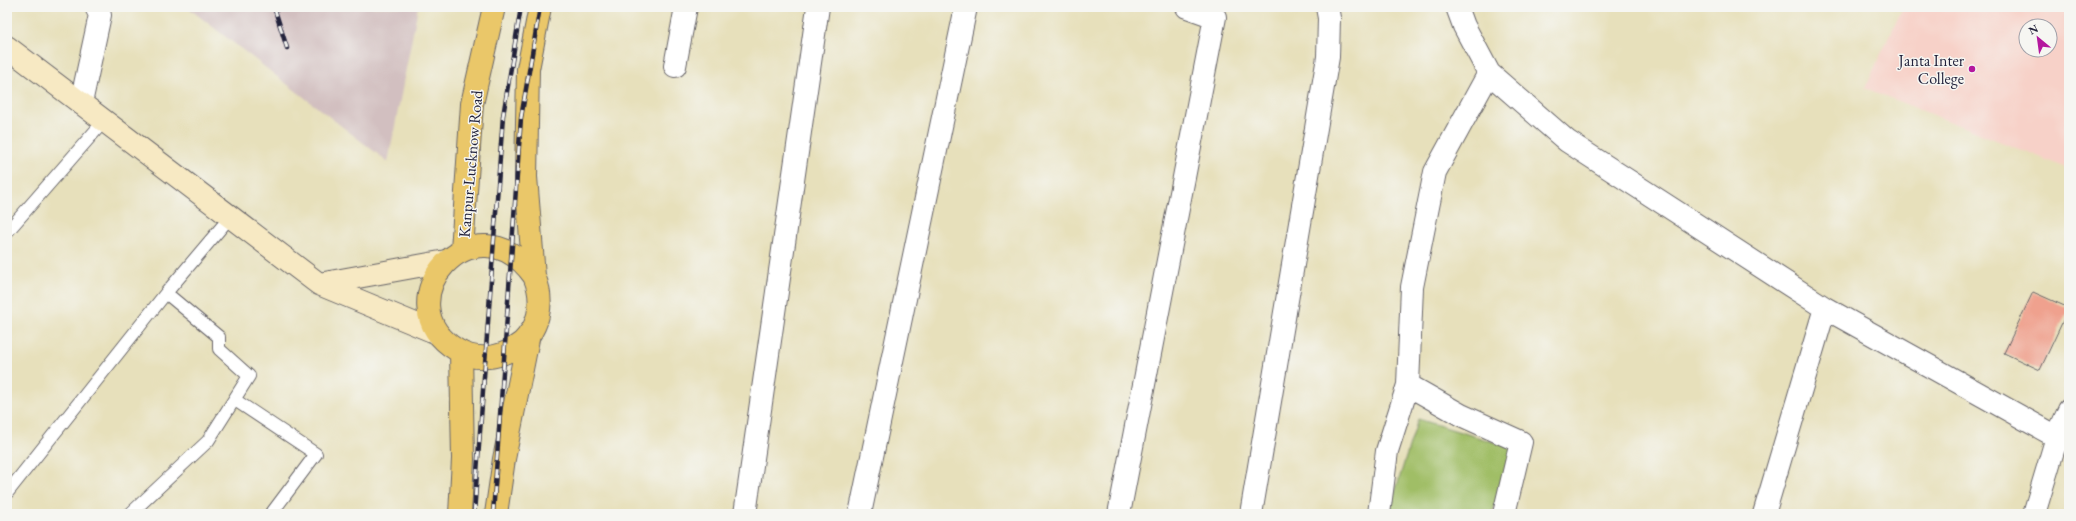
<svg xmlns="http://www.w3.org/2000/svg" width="2076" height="521" font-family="'EB Garamond',serif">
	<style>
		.built { fill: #f7d1c8; fill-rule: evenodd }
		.industrial { fill: #d2bfc0 }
		.green { fill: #a0be66; stroke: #617050 }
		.building { fill: #efa18e }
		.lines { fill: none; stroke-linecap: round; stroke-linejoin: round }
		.service-casing { stroke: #676468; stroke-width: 14 }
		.minor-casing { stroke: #676468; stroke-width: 24 }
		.secondary-casing { stroke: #676468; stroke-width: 24 }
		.primary-casing { stroke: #676468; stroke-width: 24 }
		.service { stroke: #fff; stroke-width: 12 }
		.minor { stroke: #fff; stroke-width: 22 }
		.secondary { stroke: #f7e9c3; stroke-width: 22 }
		.primary { stroke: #eac769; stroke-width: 22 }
		.rail-casing { stroke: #22223b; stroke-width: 4.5 }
		.rail { stroke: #f6f6f2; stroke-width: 3; stroke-dasharray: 9; stroke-linecap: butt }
		.poi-dot { fill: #b5179e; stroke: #f6f6f2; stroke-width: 1.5 }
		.labels { text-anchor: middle; stroke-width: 3; stroke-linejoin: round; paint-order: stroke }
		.poi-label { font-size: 16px; fill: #22223b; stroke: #f6f6f2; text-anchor: end }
		.street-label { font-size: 16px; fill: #22223b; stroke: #f6f6f2 }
	</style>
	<rect width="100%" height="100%" fill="#f6f6f2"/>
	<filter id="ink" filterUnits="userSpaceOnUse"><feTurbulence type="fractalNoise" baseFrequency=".025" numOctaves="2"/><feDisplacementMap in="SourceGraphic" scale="8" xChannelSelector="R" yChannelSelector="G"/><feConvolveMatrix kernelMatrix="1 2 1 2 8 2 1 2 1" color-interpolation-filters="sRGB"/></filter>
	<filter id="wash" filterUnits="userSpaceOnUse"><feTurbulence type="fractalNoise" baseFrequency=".012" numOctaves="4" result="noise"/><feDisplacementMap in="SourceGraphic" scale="16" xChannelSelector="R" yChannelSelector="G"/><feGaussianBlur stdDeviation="0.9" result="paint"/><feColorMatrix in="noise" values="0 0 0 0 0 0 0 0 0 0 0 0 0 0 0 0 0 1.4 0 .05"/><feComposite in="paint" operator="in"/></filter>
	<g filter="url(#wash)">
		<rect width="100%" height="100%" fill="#e7e0bb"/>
		<path class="built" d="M1903,7h166v162l-204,-81zM2026,26h24v24h-24z"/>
		<path class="industrial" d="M187,7h231l-30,155z"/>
		<path class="green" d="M1418,419l95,29 -21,66h-104z"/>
		<g id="blocks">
			<path class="building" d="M2033,292l36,16 -29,62 -36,-17z"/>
		</g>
	</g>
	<g filter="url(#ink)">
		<use href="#blocks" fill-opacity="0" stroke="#676468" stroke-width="1"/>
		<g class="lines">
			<defs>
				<path id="service" d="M7,232l97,-111
					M235,400l81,54 -45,60
					M7,493l159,-200 65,-77
					M130,514l78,-73 41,-65 -30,-27v-12l-53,-44"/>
				<path id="minor" d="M1457,7l7,19 25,47 78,68 258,167 232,129 12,4
					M675,66l11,-59
					M81,103l19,-88 -4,-8
					M1408,385l53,30 60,27 -17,72
					M745,514l73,-507
					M860,514l106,-507
					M1119,514l96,-497 -28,-10
					M1251,514l77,-457 1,-39 -2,-11
					M1379,514l8,-63 21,-66 4,-98 23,-115 54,-99
					M1764,514l61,-206
					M2034,514l23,-77 12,-27"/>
				<path id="secondary" d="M7,47l312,237 118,49
					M319,284l127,-23"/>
				<path id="primary" d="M462,250l10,-146 22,-97
					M534,276c-59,-83 -154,27 -77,74 18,11 40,9 57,-2 26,-15 31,-47 20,-72l-8,-99 2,-108 12,-62
					M460,514l3,-55 -2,-107
					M496,514l8,-55 25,-125"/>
			</defs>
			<use href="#service" class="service-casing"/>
			<use href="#minor" class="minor-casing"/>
			<use href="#secondary" class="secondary-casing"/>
			<use href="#primary" class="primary-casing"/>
			<use href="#service" class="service"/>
			<use href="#minor" class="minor"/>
			<use href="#secondary" class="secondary"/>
			<use href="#primary" class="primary"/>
			<defs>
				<path id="rail" d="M274,7l13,41
					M474,514l29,-398 18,-109
					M493,514l28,-396 19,-111"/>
			</defs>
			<use href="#rail" class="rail-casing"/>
			<use href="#rail" class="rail"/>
		</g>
	</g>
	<circle class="poi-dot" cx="1972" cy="69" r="4"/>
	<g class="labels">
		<g class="poi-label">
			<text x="1964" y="66">Janta Inter<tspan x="1964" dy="18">College</tspan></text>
		</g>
		<g class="street-label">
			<text transform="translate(470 164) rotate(-85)" y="6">Kanpur-Lucknow Road</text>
		</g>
	</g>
	<rect width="2076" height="521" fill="none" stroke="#f6f6f2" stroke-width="24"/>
	<g transform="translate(2038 38) rotate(331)"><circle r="19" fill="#f6f6f2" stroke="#a1a1a9"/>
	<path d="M0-3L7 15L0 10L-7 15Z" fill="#b5179e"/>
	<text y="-6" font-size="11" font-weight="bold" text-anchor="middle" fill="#22223b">N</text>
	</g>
</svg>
